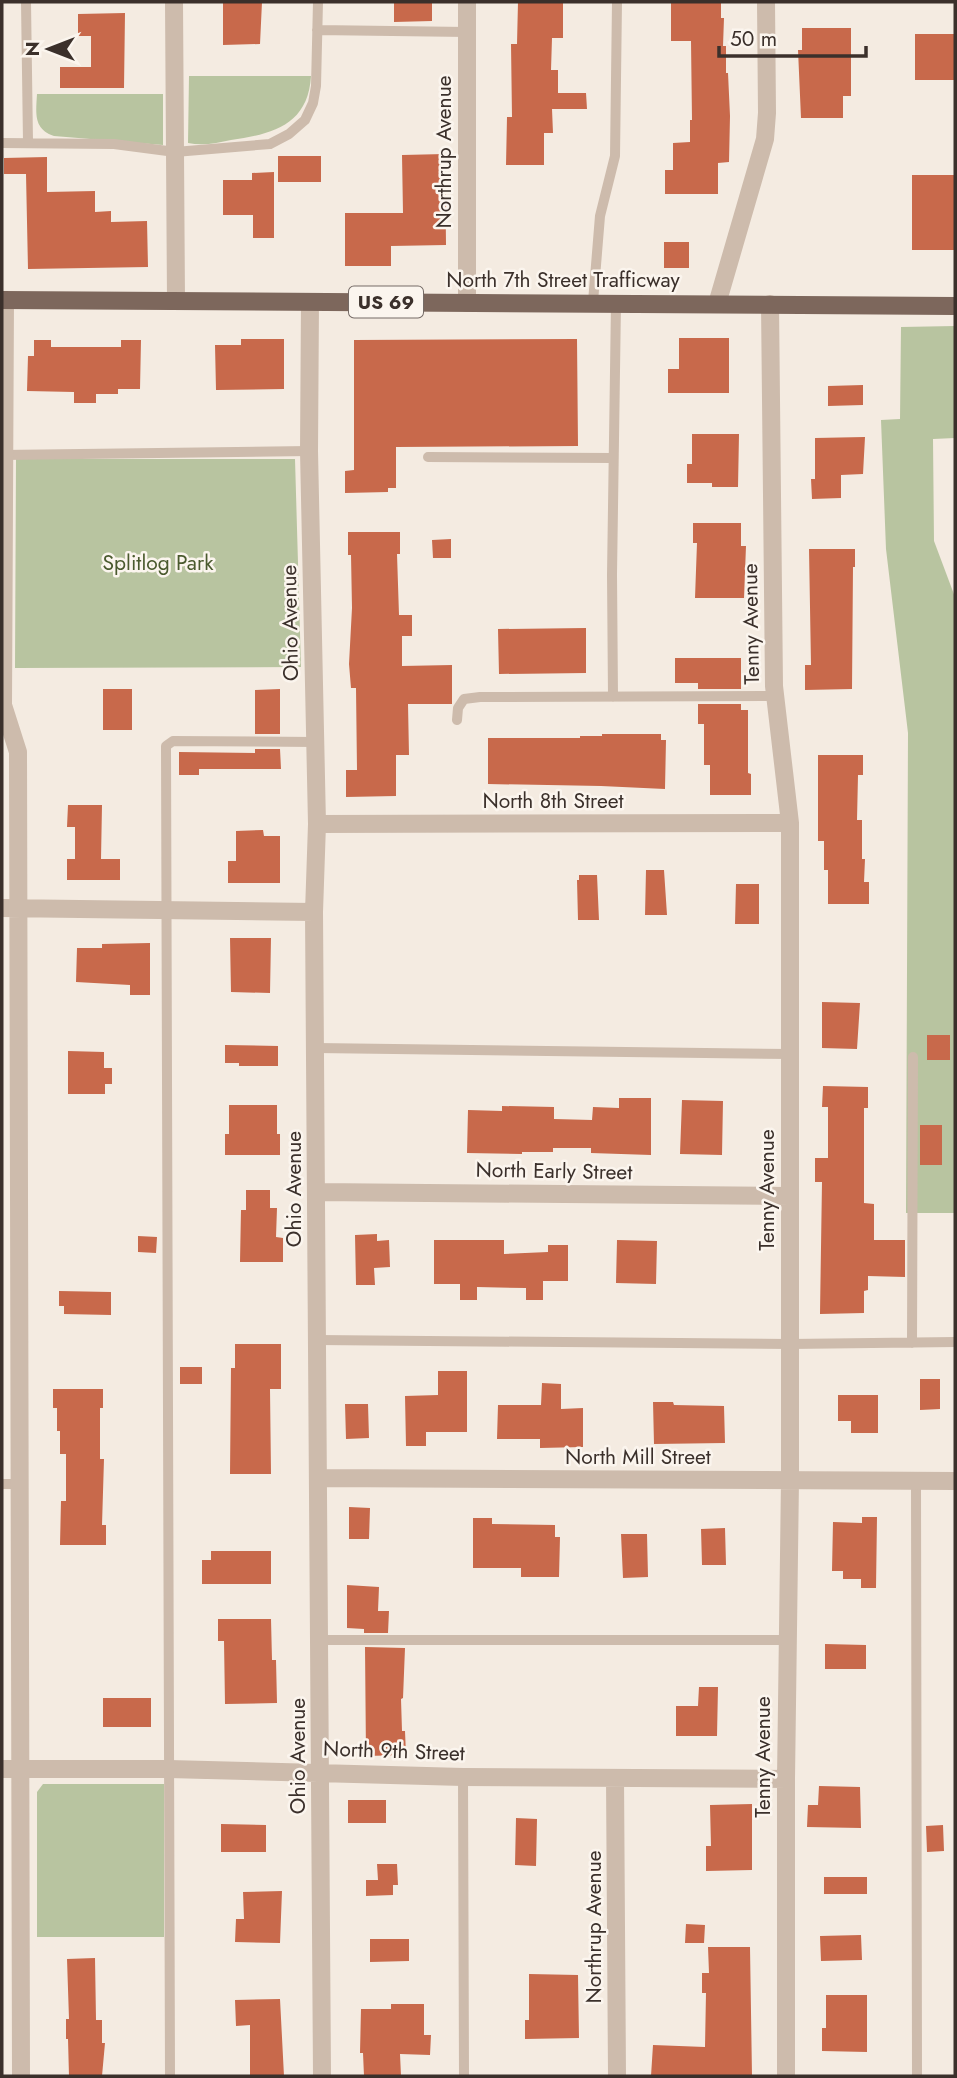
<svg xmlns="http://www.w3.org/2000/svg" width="957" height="2078" font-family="Jost,sans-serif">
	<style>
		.green { fill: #b8c4a0 }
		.building { fill: #c8694b }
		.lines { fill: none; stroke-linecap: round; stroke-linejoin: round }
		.lane { stroke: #cdbbac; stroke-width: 10 }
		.street { stroke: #cdbbac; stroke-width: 18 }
		.primary { stroke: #7d675c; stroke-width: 18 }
		.labels { text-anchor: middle; stroke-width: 5; stroke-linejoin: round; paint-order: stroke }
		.shield { fill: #fbf5ee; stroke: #756b66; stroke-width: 2 }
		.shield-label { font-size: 19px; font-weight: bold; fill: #3b302b }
		.street-label { font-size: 21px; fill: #3b302b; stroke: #fbf5ee }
		.park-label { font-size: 21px; fill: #4a5a2e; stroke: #fbf5ee }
	</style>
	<rect width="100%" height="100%" fill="#f4ebe1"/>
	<path class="green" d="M189,76h122c-3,49 -38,58 -80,64 -14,3 -28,6 -43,3z
		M37,94h126v51l-109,-9c-21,-7 -18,-23 -17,-42z
		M955,326v112l-22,1 1,102 21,56v616h-49l2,-480 -22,-184 -5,-129 19,-1 1,-92z
		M16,459h279l6,208 -286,1z
		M43,1784h121v153h-127v-145z"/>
	<path class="building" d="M223,2h39l-2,42 -37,1z
		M394,2h38v19l-38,1z
		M518,2h45v36h-11l-1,32h7v23h28l1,16h-35l1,24h-9v32h-38l1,-48h5l-1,-73h6z
		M671,2h50v16h3l-1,28h3v27h2l2,43 -1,46 -11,1v31h-53v-24h8v-27l17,-1v-22h2l-1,-79h-20z
		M125,13l-1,75h-64v-21h31v-31h-13v-22z
		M802,28h49v68h-8v22h-42l-3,-68h4z
		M915,34h40v46h-40z
		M445,154l1,91 -55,1v20h-46v-53h58l-1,-58z
		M278,156h43v26h-43z
		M47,157v35l48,-1v21l16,-1v11l36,-1 1,46 -120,2 -2,-95h-22v-16z
		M274,172v66h-21v-23h-30v-35h29v-7z
		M912,175h43v75h-43z
		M664,242h25v26h-25z
		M679,338h50v55h-61v-24h11z
		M241,339h43v50l-68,1 -1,-45h26z
		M577,339l1,107 -182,1v41h-8v4l-43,1v-22l9,-1v-130z
		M34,340h17v7h70v-7h20l-1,49h-22v5h-22v9h-22v-11l-47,-1 1,-35h6z
		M863,385v20l-35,1v-20z
		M692,434h47l-1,53h-26v-4h-25v-19h5z
		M865,437l-2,37 -22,1v23l-29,1 -1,-20h4v-41z
		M693,523h48v23h5l-2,52h-49l2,-55h-4z
		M348,532h52v22h-3l2,61h13v21h-10v30l50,-1v39h-44l1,51h-13v41l-50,1v-27h11l-1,-82h-5l-2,-24 3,-56 -1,-53h-3z
		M451,539v19h-18l-1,-18z
		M809,549h46v18h-2l-1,122 -47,1v-25h6z
		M586,628v45l-87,1 -1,-45z
		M675,658h66v31h-43v-6h-23z
		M103,689h29v41h-29z
		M280,689v45h-25v-44z
		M698,704h43v6h7v63l3,1v21h-41v-30h-6v-41h-6z
		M602,734h59v6h5l-1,49 -64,-3 -113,-2v-46h92v-2h22z
		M255,749h25l1,20h-82v6h-20v-23l76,1z
		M818,755h45v20h-5l-1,45h5v39h3l-1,23h5v22h-41v-34h-4v-29h-6z
		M68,805h34l-1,54h19v21h-53v-21h8v-32h-8z
		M263,830l1,6h16v47h-52v-22h8v-30z
		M646,870h18l3,45h-22z
		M579,875h18l2,45h-21l-1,-40h2z
		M736,884h23v40h-24z
		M230,938h41l-1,55 -39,-1z
		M150,943v52h-20v-10l-54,-3 1,-34h25v-4z
		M822,1002l38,1 -3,46 -35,-1z
		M927,1035h23v25h-23z
		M225,1045l53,1v20h-39v-3h-14z
		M68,1051l36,1v16h8v16h-7v10h-37z
		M823,1086l45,1v21h-4v95l10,1v36h31v37l-37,-1v14l-4,1v22l-44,1 2,-132h-7v-24h13v-51h-6z
		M619,1098h32v57l-60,-2v-5h-38v4h-31v2l-55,-1 1,-43 34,1v-5l52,1v12l38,1 1,-13 26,1z
		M682,1100l41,1 -1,54 -42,-1z
		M229,1105h48v29h3v21h-55v-21h4z
		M920,1125h22v40h-22z
		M246,1190h24v18h7l-1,29 7,1v24h-43l1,-52h5z
		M377,1234v7l12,-1 1,27 -16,1 1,17h-19l-1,-50z
		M138,1236l19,1 -1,16 -18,-1z
		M434,1240h70v14l44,-2v-7h20v36h-25v19h-17v-12l-49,-1v13h-17v-16h-26z
		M617,1240l40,1 -1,43 -40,-1z
		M59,1291l52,1v23l-47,-1v-8h-5z
		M235,1344h46v45h-11l1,85h-41l1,-106h4z
		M180,1367h22v17h-22z
		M438,1371h29v61h-41v14h-20l-1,-50 33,-1z
		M920,1379h20v30l-20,1z
		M542,1383l19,1v25l22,-1v39l-43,1v-9h-43l1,-34h43z
		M53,1389h50v19h-3v51h4l-2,66h4v20h-46l1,-44h5v-47h-6v-23h-3v-23h-4z
		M838,1395h40v38h-27v-12h-13z
		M653,1402h20l1,3 50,1 1,37 -71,1z
		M345,1404h23l1,34 -23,1z
		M349,1507l21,1 -1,31h-20z
		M862,1517h15l-1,71h-15v-9h-18v-8h-11l1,-49 29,1z
		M473,1518h19v6l63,1v12h5l-1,40h-38v-9h-48z
		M725,1528l1,37h-24l-1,-36z
		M621,1534h26l1,43 -25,1z
		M211,1551h60v33h-69v-24h9z
		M347,1585l32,2 -1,24h11l-1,22h-24v-4l-17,-1z
		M218,1619h53l1,41h4l1,43 -52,1 -1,-63h-6z
		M825,1644l41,1v24h-41z
		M365,1647l40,1 -2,50 -2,1 1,32h3l1,24 -40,1z
		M699,1687h19l-1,49h-41v-30h22z
		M103,1698h48v29h-48z
		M819,1786l41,1 1,41 -54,-1 1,-22h10z
		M348,1800h38v23h-38z
		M752,1804v66l-46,1v-25h5l-1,-41z
		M516,1818l21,1 -1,47 -21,-1z
		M221,1824l45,1v27h-45z
		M943,1825l1,26 -17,1 -1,-26z
		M377,1864h20l1,21h-5v10l-27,1v-16h12z
		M824,1877h43v17h-43z
		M282,1891l-2,52 -45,-1 1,-23h8l-1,-27z
		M686,1924l19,1 -1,18h-19z
		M861,1935l1,25 -41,1 -1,-25z
		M370,1939h39v22l-39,1z
		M708,1947h42l2,129h-101l2,-31 52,2 1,-54h-4v-20h7z
		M95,1958l1,62h6v23h3l-3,33h-33l-1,-37h-2v-20h3l-2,-60z
		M529,1974l49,1 1,63 -54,1v-19h4z
		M826,1995h41v57l-45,-1v-23h4z
		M280,1999l4,77h-34v-51l-14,1 -1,-26z
		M391,2004h33v31h7l-1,20 -30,-1 1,22h-37l-1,-23h-3l1,-44h30z"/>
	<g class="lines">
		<path class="lane" d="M26,2l2,140
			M317,30l150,2
			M2,143l112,1 61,8 95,-8 19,-10 16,-14 8,-17 3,-17 2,-84
			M593,302l7,-86 15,-60 2,-154
			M2,455l307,-4
			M428,457l185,1
			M613,697l-1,-122 4,-272
			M457,720l1,-12 6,-9 16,-2 295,-1
			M316,1048l474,6
			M318,1340l472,4 165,-2
			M912,1343l1,-286
			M916,1480l1,596
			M2,1484h19
			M320,1640h467
			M463,1777l1,299
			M170,2076l-4,-1330 7,-5 142,1"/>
		<path class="street" d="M174,2l2,299
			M467,2v301
			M5,300l-2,405 15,47 3,1324
			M310,302l-1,149 8,373 -3,88 8,1164
			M717,304l48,-165 2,-26 -1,-111
			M770,304l4,382 16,137v657l-4,299v297
			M317,824l473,-1
			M2,908l312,4
			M317,1192l473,4
			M320,1478l635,3
			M2,1769h167l294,8 323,2
			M615,1778l2,298"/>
		<path class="primary" d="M2,300l953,6"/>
	</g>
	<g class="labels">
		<rect class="shield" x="349" y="286.5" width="74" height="31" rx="5"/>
		<g class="shield-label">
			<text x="386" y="309">US 69</text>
		</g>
		<g class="street-label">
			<text transform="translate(444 152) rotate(-90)" y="7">Northrup Avenue</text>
			<text x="563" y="287">North 7th Street Trafficway</text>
			<text transform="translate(290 623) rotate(-91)" y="7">Ohio Avenue</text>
			<text transform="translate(751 624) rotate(-91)" y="7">Tenny Avenue</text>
			<text x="553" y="808">North 8th Street</text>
			<text transform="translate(554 1171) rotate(1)" y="7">North Early Street</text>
			<text transform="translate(294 1189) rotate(-90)" y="7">Ohio Avenue</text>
			<text transform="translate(767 1190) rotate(-90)" y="7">Tenny Avenue</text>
			<text x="638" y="1464">North Mill Street</text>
			<text transform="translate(394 1751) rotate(2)" y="7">North 9th Street</text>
			<text transform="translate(298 1756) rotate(-90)" y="7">Ohio Avenue</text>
			<text transform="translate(763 1757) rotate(-90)" y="7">Tenny Avenue</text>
			<text transform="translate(594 1927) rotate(-90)" y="7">Northrup Avenue</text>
		</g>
		<g class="park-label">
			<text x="158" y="570">Splitlog Park</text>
		</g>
	</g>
	<rect width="957" height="2078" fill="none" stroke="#3b302b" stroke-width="7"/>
	<g transform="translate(49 49) rotate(270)" stroke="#fbf5ee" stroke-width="5" paint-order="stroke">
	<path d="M0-5L12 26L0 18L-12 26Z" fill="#3b302b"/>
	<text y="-10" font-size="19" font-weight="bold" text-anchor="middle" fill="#3b302b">N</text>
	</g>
	<path d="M719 46v10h147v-10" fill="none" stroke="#3b302b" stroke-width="3.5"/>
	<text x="730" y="46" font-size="21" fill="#3b302b" stroke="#fbf5ee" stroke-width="5" paint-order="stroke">50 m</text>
</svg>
